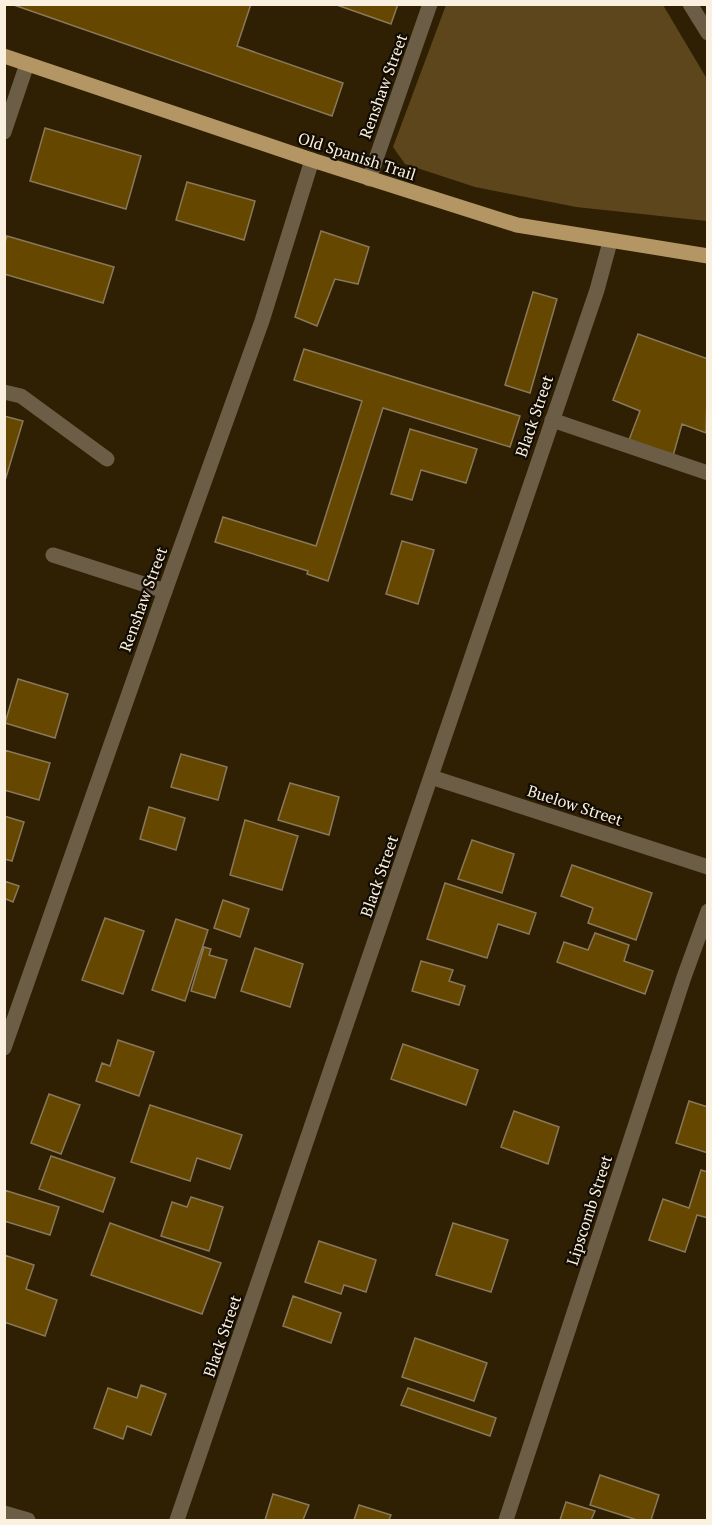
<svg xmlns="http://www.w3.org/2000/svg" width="712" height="1525" font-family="'PT Serif',serif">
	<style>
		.green { fill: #5d461b }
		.building { fill: #664700; stroke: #89785a; stroke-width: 1.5 }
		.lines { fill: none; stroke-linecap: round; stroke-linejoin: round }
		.lane { stroke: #6b5d46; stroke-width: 15 }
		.street { stroke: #6b5d46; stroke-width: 15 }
		.primary { stroke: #b39664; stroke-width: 15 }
		.labels { text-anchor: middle; stroke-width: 4.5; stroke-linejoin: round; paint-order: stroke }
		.street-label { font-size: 16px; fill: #faf0df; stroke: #120c03 }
	</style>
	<rect width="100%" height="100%" fill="#2f2004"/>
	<path class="green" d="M446,5h217l44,74v142l-131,-14 -101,-20 -70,-23 -12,-17z"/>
	<path class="building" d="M11,4h240l-14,42 106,37 -11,33z
		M334,4h64l-7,20z
		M45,128l96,28 -15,53 -96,-28z
		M187,182l68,19 -11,39 -68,-20z
		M321,231l48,16 -11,37 -23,-5 -18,47 -22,-9z
		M7,236l107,31 -11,36 -99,-29v-29z
		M533,292l24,7 -27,94 -25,-8z
		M638,334l70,25 -2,74 -24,-9 -9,32 -44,-16 11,-29 -27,-11z
		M304,349l216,67 -10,31 -127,-39 -55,173 -21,-7 1,-3 -93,-29 8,-25 93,29 46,-145 -68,-21z
		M4,416l19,5 -19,63z
		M410,429l67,20 -11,34 -45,-13 -9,30 -21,-6z
		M402,541l32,9 -16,54 -32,-10z
		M18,679l50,15 -13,44 -50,-15z
		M4,750l46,13 -11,37 -35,-10z
		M181,754l46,13 -9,33 -47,-13z
		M290,783l49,14 -10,38 -51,-15z
		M149,807l36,11 -9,32 -36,-11z
		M4,816l20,6 -12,39 -8,-2z
		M245,820l53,16 -16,54 -52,-15z
		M472,840l42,14 -12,39 -44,-14z
		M572,865l80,28 -16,47 -48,-17 5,-15 -32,-12z
		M4,881l15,5 -6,16 -7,-3 -2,4z
		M445,883l91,30 -7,21 -31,-10 -11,34 -60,-19z
		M223,900l26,9 -9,28 -26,-9z
		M105,918l39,13 -21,63 -41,-14z
		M176,919l32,11 -23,71 -33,-11z
		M595,933l34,12 -5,16 29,10 -8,23 -88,-32 7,-20 24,8z
		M204,947l7,2 -2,6 18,5 -12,38 -24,-7z
		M255,948l48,16 -13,43 -49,-16z
		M421,961l32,9 -4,11 16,5 -6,19 -47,-14z
		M118,1040l36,12 -15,44 -43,-15 6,-18 8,3z
		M403,1044l75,26 -12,35 -75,-26z
		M49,1094l31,11 -19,49 -30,-11z
		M689,1101l19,6v46l-32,-10z
		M150,1105l92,30 -12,34 -33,-11 -7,23 -59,-19z
		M514,1111l45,16 -11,37 -47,-17z
		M51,1156l64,22 -12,34 -64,-23z
		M701,1170l7,2v46l-11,-3 -12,37 -36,-12 14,-41 26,9z
		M4,1190l55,17 -9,28 -46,-14z
		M191,1197l32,10 -14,44 -48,-15 11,-34 15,5z
		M110,1223l111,40 -19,51 -111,-39z
		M453,1223l55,17 -17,52 -55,-17z
		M319,1241l57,19 -10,32 -22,-7 -3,9 -36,-12z
		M4,1255l30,10 -8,24 31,11 -12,36 -41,-14z
		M293,1296l48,17 -10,30 -48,-17z
		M415,1338l72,25 -13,38 -72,-24z
		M141,1385l25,9 -15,41 -24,-9 -4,13 -29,-11 14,-40 29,10z
		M408,1388l88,30 -6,18 -89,-31z
		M600,1475l59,20 -8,25h-14l-47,-15z
		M273,1494l36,11 -6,15h-38z
		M566,1502l29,9 -4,9h-31z
		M359,1505l32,10 -2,5h-35z"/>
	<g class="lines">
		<path class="lane" d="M4,392l17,4 86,63
			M552,420l156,53
			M53,555l112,36"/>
		<path class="street" d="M690,4l18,29
			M4,132l23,-68
			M369,179l61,-175
			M431,777l277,90
			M4,1048l161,-457 97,-270 50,-161
			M4,1513l24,7
			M177,1520l420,-1230 13,-48
			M506,1520l178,-543 24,-66"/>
		<path class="primary" d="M4,56l308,104 205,65 191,31"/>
	</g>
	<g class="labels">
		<g class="street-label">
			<text transform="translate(383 86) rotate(-70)" y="6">Renshaw Street</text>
			<text transform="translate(357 156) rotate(18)" y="6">Old Spanish Trail</text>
			<text transform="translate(534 416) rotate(-71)" y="6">Black Street</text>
			<text transform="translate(143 599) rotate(-70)" y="6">Renshaw Street</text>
			<text transform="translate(575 805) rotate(18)" y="6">Buelow Street</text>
			<text transform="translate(379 876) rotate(-71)" y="6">Black Street</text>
			<text transform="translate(589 1210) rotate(-72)" y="6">Lipscomb Street</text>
			<text transform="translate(222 1336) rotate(-71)" y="6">Black Street</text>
		</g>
	</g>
	<rect width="712" height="1525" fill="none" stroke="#faf0df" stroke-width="12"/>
</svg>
